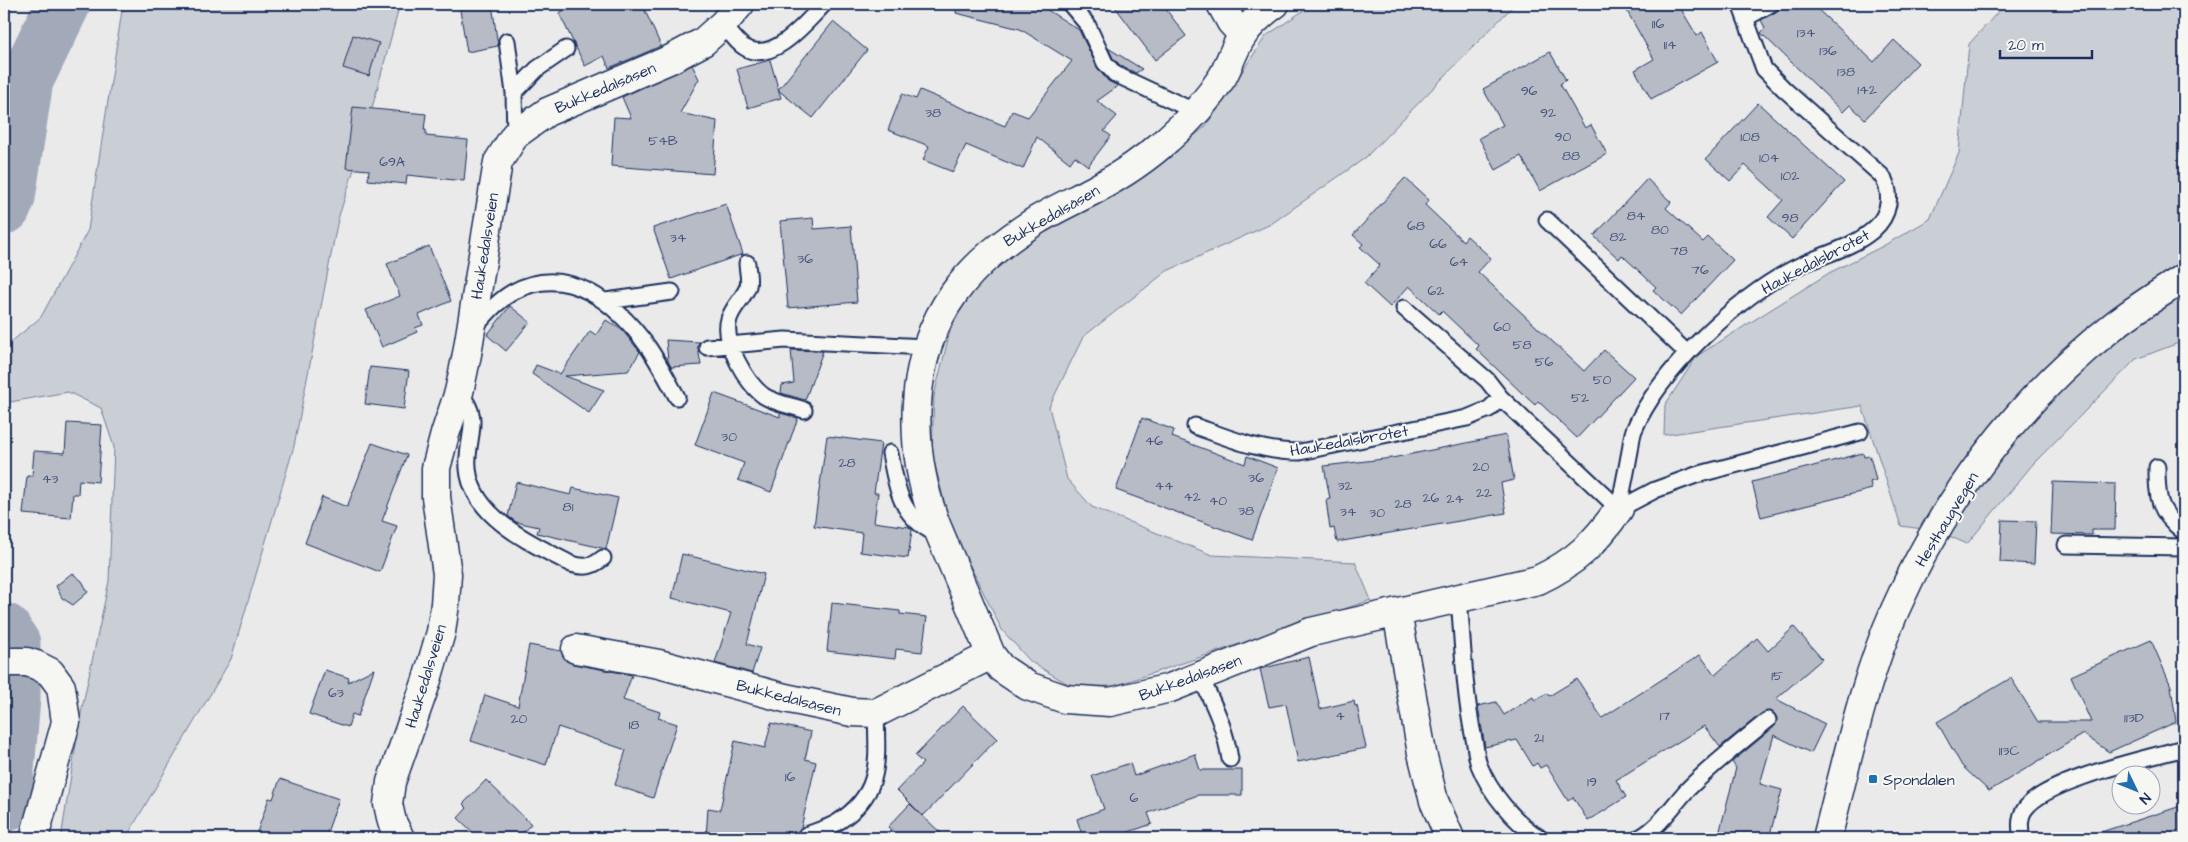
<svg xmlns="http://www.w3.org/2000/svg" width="2188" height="842" font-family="'Architects Daughter',sans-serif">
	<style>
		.green { fill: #caced5; stroke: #727e9a }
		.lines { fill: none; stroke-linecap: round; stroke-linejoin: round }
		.river { stroke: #a2aaba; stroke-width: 55 }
		.building { fill: #b6bbc6; stroke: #1b2f5e }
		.lane-casing { stroke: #1b2f5e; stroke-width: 19 }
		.street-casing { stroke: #1b2f5e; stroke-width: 31 }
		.secondary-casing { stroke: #1b2f5e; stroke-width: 31 }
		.lane { stroke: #f6f6f2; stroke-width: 15 }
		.street { stroke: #f6f6f2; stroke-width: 28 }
		.secondary { stroke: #f6f6f2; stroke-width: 28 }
		.poi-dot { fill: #1f6fb2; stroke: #f6f6f2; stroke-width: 2 }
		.labels { text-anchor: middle; stroke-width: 4; stroke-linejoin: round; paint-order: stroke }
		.number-label { font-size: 14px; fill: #425278 }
		.street-label { font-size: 16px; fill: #1b2f5e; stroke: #f6f6f2 }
		.poi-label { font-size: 16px; fill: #1b2f5e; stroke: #f6f6f2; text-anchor: start }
	</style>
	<rect width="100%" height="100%" fill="#e9eae9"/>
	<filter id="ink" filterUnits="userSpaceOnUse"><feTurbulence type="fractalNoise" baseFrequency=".02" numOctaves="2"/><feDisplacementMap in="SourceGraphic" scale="10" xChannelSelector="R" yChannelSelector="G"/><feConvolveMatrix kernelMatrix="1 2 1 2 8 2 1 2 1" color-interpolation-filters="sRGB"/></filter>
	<g filter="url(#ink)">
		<path class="green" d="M123,4h277l-36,134 -26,81 -44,227 -63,213 -105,179h-65l20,-125 28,-132 5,-134 -13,-39 -33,-16 -64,11v-55l37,-31 47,-87z
			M1313,4h202l-150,154 -94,66 -104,47 -84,66 -34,70 18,72 25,28 120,48 143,7 16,38 -257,86 -41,1 -42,-25 -29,-32 -52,-105 -18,-72 2,-57 22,-89 60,-60 122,-67 67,-53 61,-91z
			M2005,4h179v337l-48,18 -103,105 -66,80 -29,-13 -37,-5 -39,-120 -198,29 1,-30 32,-49 132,-83 54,-27 47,-27 29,-66 10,-109z"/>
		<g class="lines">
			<path class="river" d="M4,207l4,-10 18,-117 37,-76
				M4,630l9,14v54l-9,107"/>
		</g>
		<path class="building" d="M459,4h33l6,42 -31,6z
			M577,4h65l19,42 -52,22 -5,-12 -19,10 -26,-53z
			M957,4h81l41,26 19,39 10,12 10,5 -21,15 20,15 -13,15 7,5 -23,30 -13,-10 -5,7 -33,-26 -14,32 -57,-24 -13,27 -30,-12 6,-14 -41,-16 14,-36 14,5 4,-9 85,36 7,-15 16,6 44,-56 -52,-32 -64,-16z
			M1113,4h49l24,32 -31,24z
			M1623,4h55l19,32 5,-4 16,30 -67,37 -16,-29 19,-11z
			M1780,4h32l62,58 20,-22 24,23 -53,56 -15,-14 -7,7 -82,-79 4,-5 -4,-8 15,-8z
			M833,22l34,28 -54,68 -35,-28z
			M353,35l26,8 -10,33 -26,-8z
			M1108,48l34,21 -6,4 -15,-7 -8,-8z
			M1550,52l16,28 -6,4 25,44 6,-3 16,29 -67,37 -19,-35 -25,14 -17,-32 24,-13 -20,-36z
			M770,60l11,38 -33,10 -11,-39z
			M692,65l7,14 -19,34 37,8 -4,53 -102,-8 3,-49 17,1 -9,-21z
			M1758,103l86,79 -52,57 -24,-22 15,-17 -38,-35 -15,16 -24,-22z
			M353,107l73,7 -2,16h2v6l42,4 -4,41 -57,-6 -1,9 -38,-4 1,-10 -23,-2z
			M1405,178l24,22 -4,5 38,36 4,-5 24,22 -13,14 106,99 20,-21 30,27 -57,61 -39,-37 -3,4 -11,-10 -48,-46 3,-3 -37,-35 -3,3 -30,-28 -19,21 -26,-24 16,-18 -20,-18 3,-3 -10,-9z
			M1647,179l24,23 -5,6 37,34 5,-5 25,23 -52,55 -28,-25 3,-3 -34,-32 -3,4 -25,-23z
			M726,204l17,50 -72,25 -18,-51z
			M813,218l1,11 37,-3 6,76 -69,6 -8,-87z
			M429,246l22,55 -32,14 4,10 -8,3 2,4 -35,15 -16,-37 34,-14 -13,-32z
			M510,306l20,16 -24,29 -19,-16z
			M606,320l16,10 18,22 -12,19 -63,5 39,14 -15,23 -57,-39 4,-9 24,9 30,-43 6,4z
			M666,340l33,2 -1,6 3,17 -30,2 -3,-6z
			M791,350l32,1 -18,49 -24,-7 1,-8 12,-2z
			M370,367l39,4 -5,38 -39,-5z
			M714,393l66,24v-4l18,5 -27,74 -33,-12 6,-17 -49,-18z
			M1142,418l32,12 -2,7 73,27 2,-8 31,12 -26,72 -136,-50z
			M67,423l35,2 -4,57 -19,-2 -1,14h-5l-2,24 -48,-4 4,-38h5l2,-25 31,2z
			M1506,435l8,45 -13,3 5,30 -169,29 -3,-14 -4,1 -4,-29 4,-1 -6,-33 68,-8z
			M827,436l54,7 -7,50h4l-4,29 35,5 3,3 -4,28 -48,-6 2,-19 -48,-7z
			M372,443l35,12 -25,66 15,5 -17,46 -75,-29 17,-46 25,10z
			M1863,453l1,4 6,-1 6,24 -6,2 2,7 -111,28 -9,-35z
			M516,482l55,13 2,-7 45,10 -12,51 -69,-16 2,-6 -23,-5 -8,-6z
			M2053,482l63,2 -1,46h-23v5l-41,-1z
			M2002,520l34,1 -2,43 -34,-2z
			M682,554l82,20 -17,70 13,4 -8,25 -37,-10 16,-50 -59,-15z
			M72,573l10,8 6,11 -15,13 -11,-7 -6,-12z
			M832,603l68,8v3l27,3 -5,35 -26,-3 -1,10 -68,-8z
			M1794,627l28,32 -46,40 49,25 -14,29 -37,-18 -14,49 22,6 -13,48h-51l18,-70 -4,-6 42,-35 3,-9 -6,-7 -9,2 -42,34 -16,-21 -88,54 10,17 -38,24 -15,-24 -5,4 -22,-36 -6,3 -3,-5 -4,3 -16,-26 -32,7 -7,-41 18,-4 8,13 29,-18 2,4 12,-8 2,3 28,-17 25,39 98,-63 15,20 42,-37 11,13z
			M2151,640l20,46 5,36 -67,30 -26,-18 -94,57 -27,-25 -25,-44 74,-44 27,44h53l-20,-46z
			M529,645l32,6 5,10 7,3 59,11 -9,25 37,12 -2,6 19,6 -24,74 -38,-13 11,-35 -68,-23 -12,38 -75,-24 14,-46 33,11z
			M1309,657l11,52 34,-8 1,5h2l9,42 -68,14 -12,-58 -17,3 -9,-38z
			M374,669l-16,47 -6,-2 -4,13 -39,-13 16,-44 24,8 -1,4z
			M963,706l34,33 -74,77 -26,-26 26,-27 -8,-7z
			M771,723l40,9 -6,27 11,3 -15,66 -4,5v5h-91l2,-30 12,2 15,-69 30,7z
			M1195,754l5,16h42v25h-44l-50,18 4,11 -41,14h-28l-6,-19 27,-10 -12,-33 38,-13 4,13z
			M280,779l59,20 -14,39h-70l14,-40 4,1z
			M486,780l45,44 -13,14h-39l-21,-20 9,-10 -4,-4z
			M910,804l36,34h-46l-12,-11z
			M2184,805v33h-86v-5z"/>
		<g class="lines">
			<defs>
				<path id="lane" d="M1070,4l17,20 18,39 10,11 81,38
					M1746,18l25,-14
					M723,24c6,7 13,18 21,23 28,19 63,-26 80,-43
					M507,41l7,52 1,42
					M514,93l23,-24 29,-20
					M1547,220l140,133
					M747,263c0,7 3,16 1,23 -4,12 -15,20 -19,33 -7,22 17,64 35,77 11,7 28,10 40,14
					M606,301l66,-9
					M1404,308l83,72 14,18 118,111
					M473,329c12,-13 24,-28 40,-37 55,-30 104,12 135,55 11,16 20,34 29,50
					M707,347l78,-7 141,7
					M459,392c21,25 11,37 9,65 -5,57 62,85 103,107 14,4 21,3 32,-6
					M1195,426c36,13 66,26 105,26l167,-34 22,-9 12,-11
					M890,453c6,31 9,60 39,77l8,-3
					M2157,467c0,31 1,45 27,65
					M1619,509c3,-18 7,-35 10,-53 2,-8 2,-18 5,-26 25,-59 104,-133 161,-162 25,-13 56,-19 78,-38 17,-15 20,-36 9,-54l-98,-87 -20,-20 -24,-65
					M1619,509l36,-19 41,-15 164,-43
					M2066,545l118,2
					M1459,598c4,47 5,95 15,141 2,9 2,18 5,26 11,28 36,58 61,73
					M1200,676c14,29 25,51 30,83
					M806,835c10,-4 23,-7 32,-13 45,-29 39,-62 38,-109
					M1639,838c20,-10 34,-33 49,-49 25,-25 53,-47 80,-69
					M2022,838c-2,-9 -3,-21 3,-29 20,-29 124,-51 159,-61"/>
				<path id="street" d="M1221,4l10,18 12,13
					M1275,4c-11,8 -25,20 -32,31 -9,13 -13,28 -20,41 -15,24 -34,45 -55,63 -22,20 -48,37 -74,51 -19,10 -39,19 -57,30 -31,20 -60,42 -82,72 -49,67 -47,161 -18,235l54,128 10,13 27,18 37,13 45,3 60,-14 141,-56 227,-52c38,-18 57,-37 81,-71
					M1397,612l25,141 12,48 16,37
					M576,649l83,15 126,34 67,14 24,1 115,-58
					M4,662h23l9,3 14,7 11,15 5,35 -32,116
					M400,838l-8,-16 -4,-18 3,-22 35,-99 15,-51 4,-28 2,-30 -11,-77v-29l9,-34 14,-42 8,-38 31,-192 17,-27 32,-23 124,-53 32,-17 20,-18 17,-20"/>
				<path id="secondary" d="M1827,838c20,-76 36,-156 68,-228 48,-109 123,-210 217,-283 23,-18 48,-34 72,-49"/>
			</defs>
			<use href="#lane" class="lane-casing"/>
			<use href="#street" class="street-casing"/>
			<use href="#secondary" class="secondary-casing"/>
			<use href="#lane" class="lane"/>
			<use href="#street" class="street"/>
			<use href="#secondary" class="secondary"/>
		</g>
	</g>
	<rect class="poi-dot" x="1868" y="774" width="10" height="10" rx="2.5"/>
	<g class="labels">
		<g class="number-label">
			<text x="1658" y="28">116</text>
			<text x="1806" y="37">134</text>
			<text x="1670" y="49">114</text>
			<text x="1828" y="55">136</text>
			<text x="1846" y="76">138</text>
			<text x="1867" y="94">142</text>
			<text x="1529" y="95">96</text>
			<text x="933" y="117">38</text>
			<text x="1548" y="117">92</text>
			<text x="1563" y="141">90</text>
			<text x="1750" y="141">108</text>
			<text x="663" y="145">54B</text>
			<text x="1571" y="160">88</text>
			<text x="1769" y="162">104</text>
			<text x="392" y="166">69A</text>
			<text x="1790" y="180">102</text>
			<text x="1636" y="220">84</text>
			<text x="1790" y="222">98</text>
			<text x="1416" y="230">68</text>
			<text x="1660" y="234">80</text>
			<text x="1618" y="241">82</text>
			<text x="678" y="242">34</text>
			<text x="1438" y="248">66</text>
			<text x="1679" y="255">78</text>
			<text x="805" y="263">36</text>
			<text x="1459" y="266">64</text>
			<text x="1700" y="274">76</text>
			<text x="1436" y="295">62</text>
			<text x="1502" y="331">60</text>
			<text x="1522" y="349">58</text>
			<text x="1544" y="366">56</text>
			<text x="1602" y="384">50</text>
			<text x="1580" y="402">52</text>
			<text x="729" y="441">30</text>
			<text x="1154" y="445">46</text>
			<text x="847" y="467">28</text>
			<text x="1481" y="471">20</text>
			<text x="1256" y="482">36</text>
			<text x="50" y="483">43</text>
			<text x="1164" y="490">44</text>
			<text x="1345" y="490">32</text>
			<text x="1484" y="497">22</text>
			<text x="1192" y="501">42</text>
			<text x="1431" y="502">26</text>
			<text x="1455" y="503">24</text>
			<text x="1218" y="505">40</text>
			<text x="1403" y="508">28</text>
			<text x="568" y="511">81</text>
			<text x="1246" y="515">38</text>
			<text x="1348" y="516">34</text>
			<text x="1377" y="517">30</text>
			<text x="1777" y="680">15</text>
			<text x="336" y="697">63</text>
			<text x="1340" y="720">4</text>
			<text x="1665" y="720">17</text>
			<text x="2134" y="722">113D</text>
			<text x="519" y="723">20</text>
			<text x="634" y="729">18</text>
			<text x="1539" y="742">21</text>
			<text x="2009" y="755">113C</text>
			<text x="790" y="781">16</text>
			<text x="1592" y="786">19</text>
			<text x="1134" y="802">6</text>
		</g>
		<g class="street-label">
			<text transform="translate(605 87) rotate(-23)" y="6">Bukkedalsåsen</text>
			<text transform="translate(1051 215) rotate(-30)" y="6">Bukkedalsåsen</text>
			<text transform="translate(484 246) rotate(-81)" y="6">Haukedalsveien</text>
			<text transform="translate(1815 261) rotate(-28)" y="6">Haukedalsbrotet</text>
			<text transform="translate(1349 440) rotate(-10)" y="6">Haukedalsbrotet</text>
			<text transform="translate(1946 519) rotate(-59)" y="6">Hesthaugvegen</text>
			<text transform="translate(425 676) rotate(-73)" y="6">Haukedalsveien</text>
			<text transform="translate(1190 677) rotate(-20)" y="6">Bukkedalsåsen</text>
			<text transform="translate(789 697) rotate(14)" y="6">Bukkedalsåsen</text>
		</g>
		<g class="poi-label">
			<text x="1883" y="785">Spondalen</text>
		</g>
	</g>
	<rect width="2188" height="842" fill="none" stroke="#f6f6f2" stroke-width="20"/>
	<rect x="10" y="10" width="2168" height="822" fill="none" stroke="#1b2f5e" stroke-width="2" filter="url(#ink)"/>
	<g transform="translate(2136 790) rotate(133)"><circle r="24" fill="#f6f6f2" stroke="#9ea6b7"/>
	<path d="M0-4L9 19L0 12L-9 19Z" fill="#1f6fb2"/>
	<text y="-8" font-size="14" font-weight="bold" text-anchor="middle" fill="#1b2f5e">N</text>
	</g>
	<path d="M2000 50v8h92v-8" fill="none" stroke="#1b2f5e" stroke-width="2.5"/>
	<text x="2008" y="50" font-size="15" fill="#1b2f5e" stroke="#f6f6f2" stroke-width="4" paint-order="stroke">20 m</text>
</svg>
